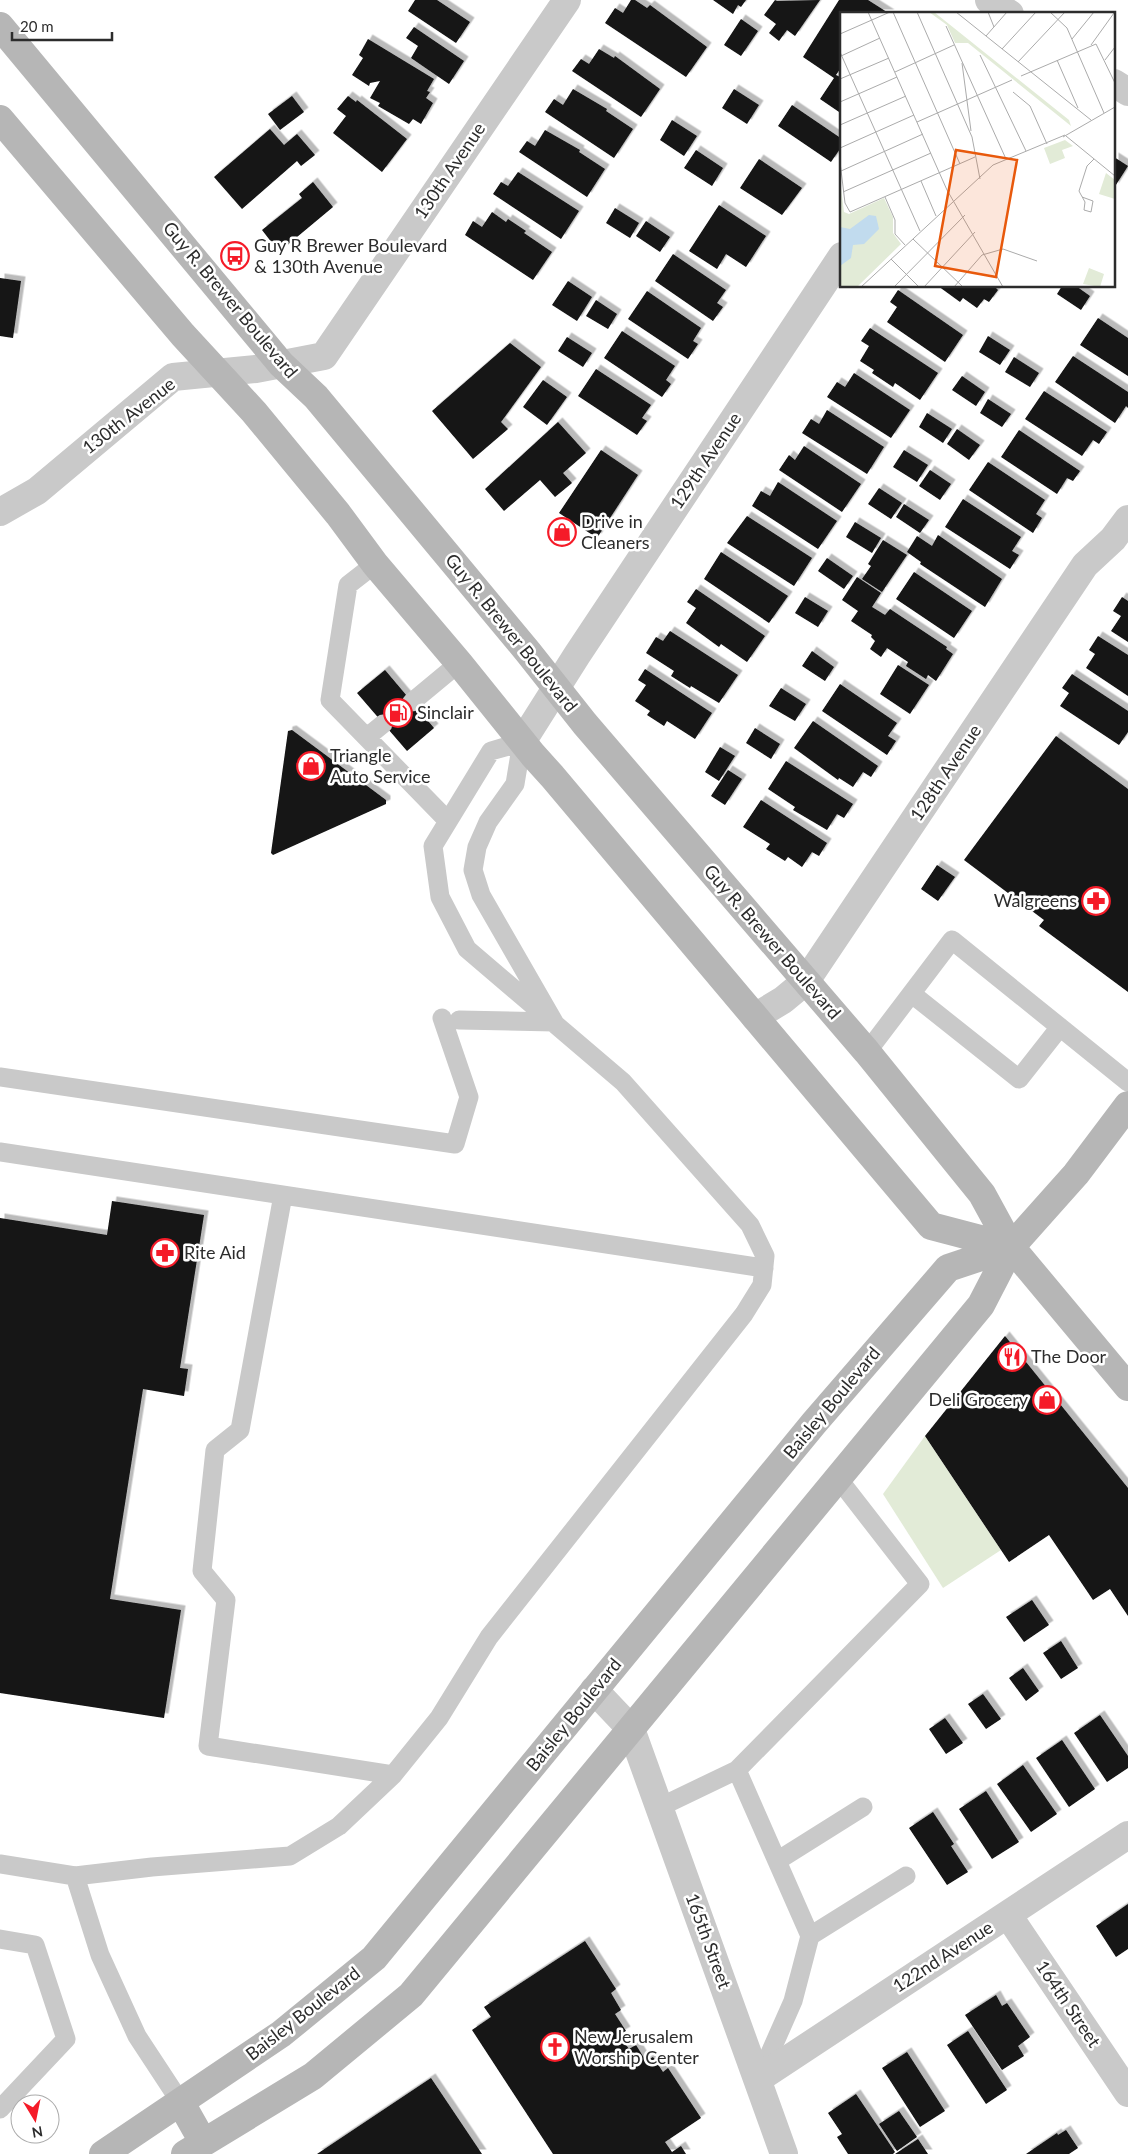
<svg xmlns="http://www.w3.org/2000/svg" width="1128" height="2154" font-family="Lato,sans-serif">
	<style>
		.green { fill: #e2ebd7 }
		.building { fill: #131313; filter: url(#shadow) }
		.lines { fill: none; stroke-linecap: round; stroke-linejoin: round }
		.lane { stroke: #c9c9c9; stroke-width: 19 }
		.street { stroke: #c9c9c9; stroke-width: 28 }
		.secondary { stroke: #b6b6b6; stroke-width: 28 }
		.labels { text-anchor: middle; stroke-width: 5; stroke-linejoin: round; paint-order: stroke }
		.street-label { font-size: 18px; fill: #2c2c2c; stroke: #fff }
		.poi-label { font-size: 18px; fill: #2c2c2c; stroke: #fff; text-anchor: start }
		.inset-road { fill: none; stroke: #ababab; stroke-width: 1 }
		.view { fill: #e8590c; fill-opacity: 0.15; stroke: #e8590c; stroke-width: 2.5 }
		.inset-edge { fill: none; stroke: #2c2c2c; stroke-width: 2.5 }
	</style>
	<defs>
		<filter id="shadow"><feDropShadow dx="4.5" dy="-4.5" stdDeviation="0" flood-color="#0004"/></filter>
	</defs>
	<rect width="100%" height="100%" fill="#fff"/>
	<path class="green" d="M925,1436l76,114 -58,38 -60,-94z"/>
	<path class="building" d="M415,0h22l33,22 -14,21 -48,-32z
		M631,0h4l12,8 3,-3 57,42 -21,30 -81,-54 10,-15 8,5z
		M713,0h33l-5,7 -3,-2 -5,9z
		M775,0l2,1 43,-1 -25,36 -8,-6 -8,11 -10,-8 7,-9 -12,-9z
		M839,0h29l22,14h-48v52l-6,9 6,3v36l-22,-15 14,-21 -31,-21z
		M741,19l17,12 -17,25 -17,-11z
		M414,27l50,34 -15,23 -38,-26 7,-12 -12,-8z
		M368,39l66,40 -7,12 3,1 -4,6 7,5 -12,21 -8,-5 -4,5 -31,-18 2,-3 -10,-5 10,-17 -10,2 -1,3 -17,-11 11,-17 -4,-3z
		M599,49l15,9 1,-2 45,33 -19,28 -69,-46 9,-12 8,5z
		M573,89l34,20 -1,2 27,18 -19,29 -69,-46 9,-13 9,6z
		M734,89l25,16 -12,19 -25,-16z
		M292,96l12,16 -24,18 -12,-16z
		M348,96l8,6 1,-2 50,39 -25,33 -49,-39 13,-17 -9,-7z
		M792,105l50,34v7l-11,16 -53,-36z
		M672,120l25,16 -13,20 -24,-16z
		M270,129l14,16 13,-11 18,21 -14,11 -4,-5 -55,48 -28,-32z
		M545,130l35,20 -1,2 26,17 -18,28 -68,-45 8,-11 8,5z
		M696,150l27,18 -11,18 -28,-18z
		M1114,157l14,9 -14,22z
		M759,159l43,29 -20,27 -42,-27z
		M518,172l61,39 -18,28 -68,-45 8,-12 7,4z
		M313,182l20,25 -54,45 -17,-22 40,-32 -3,-4z
		M719,205l47,31 -20,31 -20,-13 -9,15 -28,-18z
		M615,208l24,15 -9,15 -24,-15z
		M492,212l14,10 2,-3 18,12 -2,2 28,19 -19,28 -68,-45 8,-14 9,6z
		M646,221l24,16 -10,15 -24,-16z
		M673,254l53,36 -9,13 6,4 -10,14 -58,-40z
		M0,278l21,3 -8,57 -13,-2z
		M568,281l24,16 -15,24 -25,-16z
		M938,286h56l4,4 -9,12 -5,-3 -7,9 -14,-10 -3,4z
		M1062,286h14l14,10 -9,14 -24,-16z
		M898,290l65,45 -18,27 -58,-40 10,-15 -7,-5z
		M647,291l54,37 -8,13 5,3 -10,15 -60,-40z
		M596,300l21,14 -9,15 -22,-13z
		M1098,318l30,20v38l-48,-31z
		M870,328l68,45 -18,27 -25,-17 -2,4 -21,-14 2,-3 -14,-9 9,-15 -8,-5z
		M622,331l53,35 -9,14 5,4 -9,13 -58,-39z
		M988,336l22,14 -10,15 -21,-13z
		M567,337l25,16 -9,14 -25,-16z
		M510,343l31,24 -40,55 7,7 -35,30 -41,-48z
		M1073,356l55,36v16l-2,-2 -11,17 -60,-41z
		M1014,357l25,16 -9,14 -25,-15z
		M596,369l55,36 -9,13 5,3 -10,14 -59,-39z
		M854,373l56,37 -19,28 -64,-41 10,-15 8,5z
		M962,376l23,16 -9,14 -24,-16z
		M543,380l24,17 -20,28 -24,-18z
		M1044,391l63,41 -8,12 -6,-4 -11,16 -57,-37z
		M988,399l23,15 -9,13 -22,-14z
		M827,410l57,37 -17,27 -65,-41 9,-14 8,5z
		M927,413l25,16 -9,14 -24,-16z
		M558,422l28,31 -23,20 9,10 -17,14 -15,-17 -36,31 -19,-22z
		M957,429l23,16 -11,15 -22,-16z
		M1019,430l61,41 -7,10 -6,-3 -10,16 -56,-37z
		M804,446l57,38 -19,28 -63,-42 10,-15 6,5z
		M601,450l37,25 -41,63 -38,-25z
		M904,450l24,15 -11,17 -24,-15z
		M988,462l57,38 -9,14 6,4 -9,15 -64,-43z
		M930,470l21,14 -11,16 -21,-14z
		M778,482l59,39 -19,28 -66,-43 9,-15 9,5z
		M879,488l23,15 -11,16 -23,-15z
		M963,499l58,38 -9,14 7,4 -9,14 -65,-42z
		M904,504l25,16 -9,13 -24,-16z
		M747,516l65,42 -18,28 -67,-43z
		M855,522l26,16 -9,15 -26,-16z
		M938,535l64,44 -17,28 -65,-43 1,-2 -14,-10 10,-16 15,10z
		M883,540l24,15 -25,37 -20,-13 9,-13 -3,-2z
		M721,552l67,44 -19,27 -65,-44z
		M827,558l26,18 -9,13 -26,-18z
		M914,572l58,39 -18,27 -58,-39z
		M857,577l24,16 -9,14 13,8 5,-6 57,38 -1,2 7,5 -17,27 -8,-6 -2,4 -20,-13 2,-4 -21,-14 -6,9 -11,-8 5,-8 -4,-4 1,-2 -21,-14 7,-10 -16,-11z
		M696,589l69,47 -18,26 -26,-18 -2,3 -33,-24 10,-15 -9,-6z
		M805,597l23,14 -10,16 -23,-14z
		M1122,597l6,4v41l-17,-11 10,-15 -8,-5z
		M670,631l68,44 -19,28 -28,-17 -1,2 -19,-12 3,-5 -28,-18 10,-16 7,4z
		M1098,636l30,19v41l-42,-28 9,-14 -6,-4z
		M812,651l22,16 -9,14 -23,-15z
		M898,665l31,20 -19,29 -30,-20z
		M645,669l67,44 -17,26 -28,-18 -3,5 -17,-11 3,-4 -15,-10 11,-16 -8,-5z
		M385,670l49,58 -27,23 -50,-58z
		M1072,674l56,37v21l-9,13 -59,-39 9,-13 -7,-5z
		M840,684l57,39 -9,13 8,5 -9,14 -65,-44z
		M781,688l25,16 -11,17 -26,-15z
		M813,721l65,45 -7,11 -8,-5 -10,15 -14,-9 -1,2 -44,-32z
		M755,728l25,16 -9,15 -25,-16z
		M292,730l94,70v4l-113,51 -2,-2 17,-122z
		M1056,736l72,53v203l-89,-66 5,-6 -80,-60z
		M720,747l15,9 -16,25 -14,-9z
		M786,761l67,43 -9,14 -7,-4 -10,16 -34,-20 2,-3 -27,-18z
		M728,770l14,9 -17,26 -14,-9z
		M761,800l66,43 -8,13 -7,-4 -10,15 -14,-10 -3,4 -19,-12 4,-5 -27,-17z
		M937,865l18,12 -17,24 -17,-12z
		M112,1201l92,14 -24,153 8,1 -4,27 -41,-7 -33,210 71,11 -17,108 -164,-25v-475l107,17z
		M1005,1336l123,152v128l-18,-27 -17,11 -44,-65 -40,27 -84,-126z
		M1032,1600l17,25 -25,17 -18,-25z
		M1061,1641l17,27 -17,11 -18,-26z
		M1023,1668l16,23 -13,10 -17,-23z
		M983,1694l18,25 -15,10 -18,-25z
		M1100,1715l28,41v12l-21,14 -33,-49z
		M945,1718l18,25 -17,11 -17,-25z
		M1062,1740l33,49 -26,18 -33,-49z
		M1023,1765l34,49 -26,18 -34,-48z
		M986,1791l33,51 -27,17 -33,-50z
		M933,1812l21,32 -3,2 17,26 -21,13 -38,-57z
		M1128,1904v45l-12,8 -20,-31z
		M585,1941l31,48 -5,4 10,17 -6,4 11,17 -7,4 10,14 7,-4 10,16 7,-4 10,15 5,-4 33,50 -36,24 7,10 9,-6 5,8h-133l-81,-124 19,-13 -7,-10z
		M996,1995l6,11 5,-3 23,34 -12,9 6,10 -22,14 -37,-55z
		M968,2031l39,59 -21,14 -39,-59z
		M907,2052l38,59 -25,16 -38,-59z
		M431,2078l51,76h-165z
		M856,2094l39,58 -2,2h-45l-11,-17 5,-3 -14,-21z
		M899,2111l18,26 -20,14 -18,-27z
		M1066,2130l12,18 -9,6h-43l31,-21 1,2z
		M918,2139l10,15h-33z"/>
	<g class="lines">
		<path class="lane" d="M375,564l-27,21 -18,115 118,121
			M412,702l47,-39
			M367,737l16,-13
			M912,994l107,85 41,-52
			M459,1020l95,2
			M867,1052l85,-112 176,142
			M0,1077l455,67 14,-47 -27,-79
			M0,1152l764,116
			M283,1195l-43,235 -25,20 -13,121 24,29 -18,146 185,29
			M737,1770l73,166 96,-60
			M660,1807l77,-37 183,-186 -83,-107
			M777,1861l86,-54
			M0,1864l75,12 77,-9 138,-11 49,-30 54,-51 46,-57 50,-81 255,-323 18,-29 3,-29 -15,-31 -127,-143 -156,-133 -27,-52 -7,-51 58,-95 31,-9 -7,42 -27,38 -11,25 -4,23 8,25 73,127
			M75,1876l25,79 37,81 44,67
			M0,1939l35,6 31,94 -66,70
			M759,2078l34,-77 17,-65"/>
		<path class="street" d="M989,0l21,14
			M1114,83l14,9
			M0,512l37,-21 136,-114 83,-8 68,-13 243,-356
			M522,742l55,-87 265,-399
			M755,1017l28,-17 23,-19 279,-416 28,-26 15,-20
			M594,1690l37,39 153,425
			M1008,1915l120,178
			M758,2079l370,-244"/>
		<path class="secondary" d="M0,26l281,338 35,33 212,255 57,72 282,328 115,142 29,53 117,140
			M0,119l183,216 71,77 84,102 37,50 84,99 74,92 19,21 379,450 80,21
			M181,2103l22,39
			M103,2154l178,-120 93,-76 440,-535 134,-155 63,-21
			M185,2154l128,-78 98,-81 570,-690 30,-58 65,-73 52,-69"/>
	</g>
	<defs>
		<symbol id="bus-ring" viewBox="-11 -11 22 22"><circle r="9.5" fill="#fff" stroke="#f51b28" stroke-width="1.5"/><path d="M-5-6H5V4H4V6H2V4H-2V6H-4V4H-5ZM-3.5-4V0h7V-4ZM-3.5 1.2v1.5H-2V1.2ZM2 1.2v1.5H3.5V1.2Z" fill="#f51b28"/></symbol>
		<symbol id="shop-ring" viewBox="-11 -11 22 22"><circle r="9.5" fill="#fff" stroke="#f51b28" stroke-width="1.5"/><path d="M-5-2.5h2.3a2.7 3.5 0 0 1 5.4 0H5L5.5 6h-11ZM-1.5-2.5h3a1.5 2.3 0 0 0-3 0Z" fill="#f51b28"/></symbol>
		<symbol id="fuel-ring" viewBox="-11 -11 22 22"><circle r="9.5" fill="#fff" stroke="#f51b28" stroke-width="1.5"/><path d="M-5.5-6h7V0h2V4h1.3V-2.5L3-4.5l.8-.8L6-3V5H2.5V1h-1V6h-7ZM-4.2-4.7v3.2H.2V-4.7Z" fill="#f51b28"/></symbol>
		<symbol id="pharmacy-ring" viewBox="-11 -11 22 22"><circle r="9.5" fill="#fff" stroke="#f51b28" stroke-width="1.5"/><path d="M-2-6h4v4h4v4h-4v4h-4v-4h-4v-4h4Z" fill="#f51b28"/></symbol>
		<symbol id="restaurant-ring" viewBox="-11 -11 22 22"><circle r="9.5" fill="#fff" stroke="#f51b28" stroke-width="1.5"/><path d="M-5-6h1v4h1v-4h1v4h1v-4h1v5L-1.5 .5V6h-2V.5L-5-1ZM5-6V6H3V1.5H1.5Q1.5-4 5-6Z" fill="#f51b28"/></symbol>
		<symbol id="church-ring" viewBox="-11 -11 22 22"><circle r="9.5" fill="#fff" stroke="#f51b28" stroke-width="1.5"/><path d="M-1.2-6h2.4v3.5h3.3v2.4h-3.3V6h-2.4V-.1h-3.3v-2.4h3.3Z" fill="#f51b28"/></symbol>
	</defs>
	<g fill-rule="evenodd">
		<use href="#bus-ring" x="219" y="240" width="32" height="32"/>
		<use href="#shop-ring" x="546" y="516" width="32" height="32"/>
		<use href="#fuel-ring" x="382" y="697" width="32" height="32"/>
		<use href="#shop-ring" x="295" y="750" width="32" height="32"/>
		<use href="#pharmacy-ring" x="1080" y="885" width="32" height="32"/>
		<use href="#pharmacy-ring" x="149" y="1237" width="32" height="32"/>
		<use href="#restaurant-ring" x="996" y="1341" width="32" height="32"/>
		<use href="#shop-ring" x="1031" y="1384" width="32" height="32"/>
		<use href="#church-ring" x="539" y="2031" width="32" height="32"/>
	</g>
	<g class="labels">
		<g class="street-label">
			<text transform="translate(450 171) rotate(-56)" y="6">130th Avenue</text>
			<text transform="translate(230 300) rotate(50)" y="6">Guy R. Brewer Boulevard</text>
			<text transform="translate(129 416) rotate(-38)" y="6">130th Avenue</text>
			<text transform="translate(706 461) rotate(-56)" y="6">129th Avenue</text>
			<text transform="translate(511 633) rotate(51)" y="6">Guy R. Brewer Boulevard</text>
			<text transform="translate(946 773) rotate(-56)" y="6">128th Avenue</text>
			<text transform="translate(772 942) rotate(49)" y="6">Guy R. Brewer Boulevard</text>
			<text transform="translate(832 1403) rotate(-50)" y="6">Baisley Boulevard</text>
			<text transform="translate(574 1715) rotate(-51)" y="6">Baisley Boulevard</text>
			<text transform="translate(708 1941) rotate(70)" y="6">165th Street</text>
			<text transform="translate(943 1957) rotate(-33)" y="6">122nd Avenue</text>
			<text transform="translate(1068 2004) rotate(56)" y="6">164th Street</text>
			<text transform="translate(303 2014) rotate(-38)" y="6">Baisley Boulevard</text>
		</g>
		<g class="poi-label">
			<text x="254" y="252">Guy R Brewer Boulevard<tspan x="254" dy="21">&amp; 130th Avenue</tspan></text>
			<text x="581" y="528">Drive in<tspan x="581" dy="21">Cleaners</tspan></text>
			<text x="417" y="719">Sinclair</text>
			<text x="330" y="762">Triangle<tspan x="330" dy="21">Auto Service</tspan></text>
			<text x="1077" y="907" text-anchor="end">Walgreens</text>
			<text x="184" y="1259">Rite Aid</text>
			<text x="1031" y="1363">The Door</text>
			<text x="1028" y="1406" text-anchor="end">Deli Grocery</text>
			<text x="574" y="2043">New Jerusalem<tspan x="574" dy="21">Worship Center</tspan></text>
		</g>
	</g>
	<g transform="translate(840 12)">
		<rect width="275" height="275" fill="#fff"/>
		<path d="M89,0h5l135,108 2,6 -103,-83h-13l-8,-18zM225,128l8,6 -11,4 3,8 -15,6 -6,-16zM266,161l9,7v19l-16,-5zM0,167l4,33 5,2 35,-16 9,19v16l8,11 -44,43h-17zM249,256l15,6 -4,13 -17,-3z" fill="#e2ebd7"/>
		<path d="M29,203l7,1 3,13 -15,15 -11,1 -2,13 -11,8v-39l10,2z" fill="#c1dbee"/>
		<path class="inset-road" d="M28,0l79,178 56,97M53,0l67,152M77,0l55,125 8,42M116,0l135,108M148,0l6,15M210,0l17,16 37,85M106,14l60,133M0,22l50,-22M146,24l21,-24M232,27l22,-27M251,33l23,-32M162,37l34,-37M0,40l80,179M140,43l46,96M1,44l39,-18M217,48l21,48M265,48l10,-13M178,50l47,-50M122,51l9,68M55,60l59,-27M181,64l75,-32 19,39M0,67l49,-21M173,80l17,14 17,38M0,90l57,-25M77,110l95,-42M0,113l66,-29M226,124l49,40M223,125l52,-30M0,136l74,-33M0,150l5,41 5,9 125,-55M1,159l82,-37M81,169l15,35M3,180l88,-39M45,185l10,23v14l10,11M242,185l11,4 -2,11 -7,-2 1,-8 -5,-9 -1,-2 8,-25 7,-7M73,227l50,48M51,247l28,28M21,275l132,-122 72,-30M54,275l71,-72M84,275l51,-55M114,275l28,-32 21,-6 34,12"/>
		<path class="view" d="M116,138l61,10 -21,117 -61,-11z"/>
		<rect width="275" height="275" class="inset-edge"/>
	</g>
	<g transform="translate(35 2119) rotate(170)"><circle r="24" fill="#ffffff" stroke="#ababab"/>
	<path d="M0-4L9 19L0 12L-9 19Z" fill="#f51b28"/>
	<text y="-8" font-size="14" font-weight="bold" text-anchor="middle" fill="#2c2c2c">N</text>
	</g>
	<path d="M12 32v8h100v-8" fill="none" stroke="#2c2c2c" stroke-width="2.5"/>
	<text x="20" y="32" font-size="15" fill="#2c2c2c" stroke="#ffffff" stroke-width="4" paint-order="stroke">20 m</text>
</svg>
